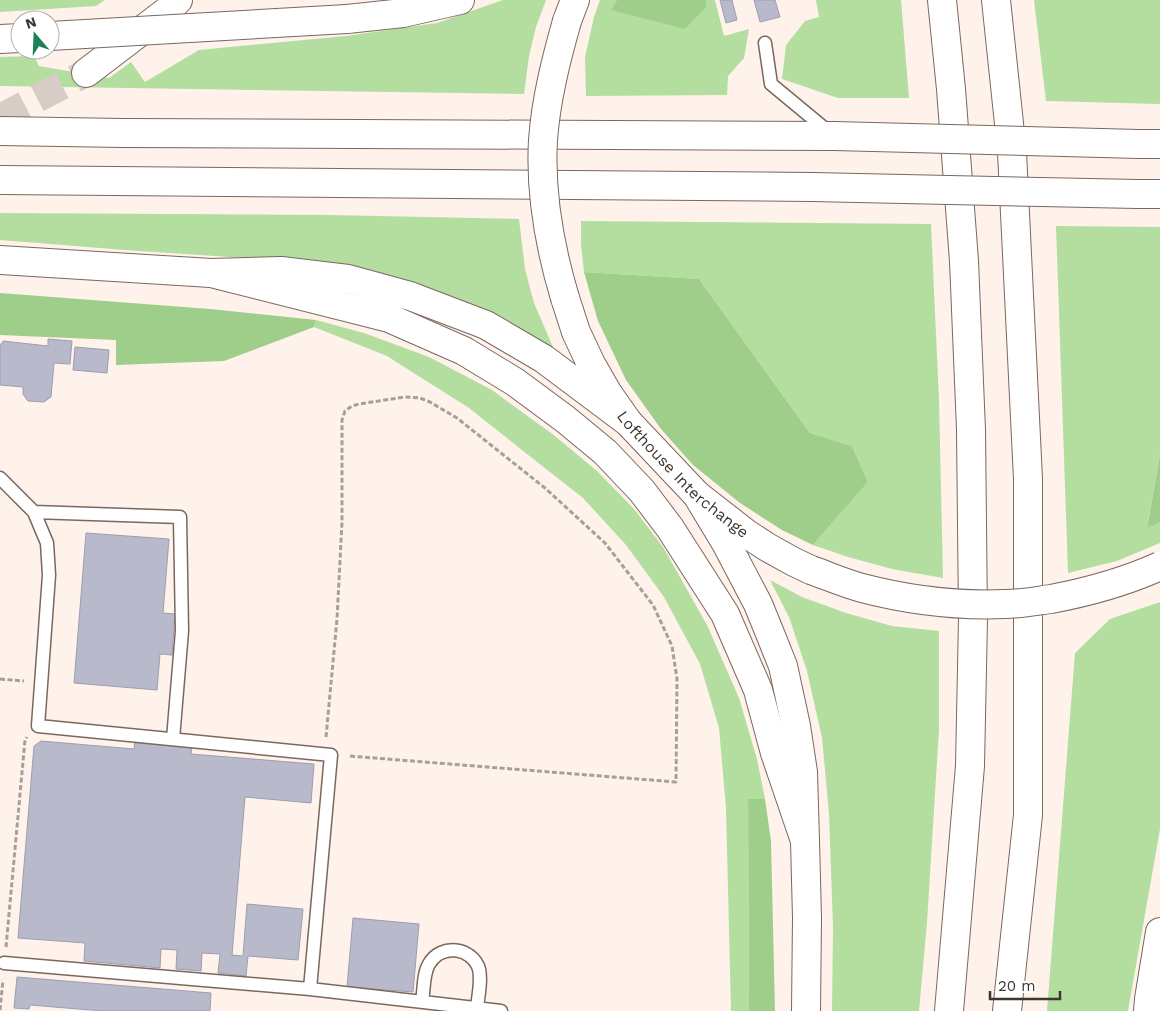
<svg xmlns="http://www.w3.org/2000/svg" width="1160" height="1011" font-family="'Work Sans',sans-serif">
	<style>
		.green { fill: #b3dea0 }
		.forest { fill: #9fce8a }
		.building { fill: #b8bacc; stroke: #9c9eb0 }
		.lines { fill: none; stroke-linecap: round; stroke-linejoin: round }
		.motorway-tunnel { stroke: #d7ccc6; stroke-width: 28; stroke-dasharray: 28 14; stroke-linecap: butt }
		.service-casing { stroke: #79685f; stroke-width: 15 }
		.motorway-casing { stroke: #79685f; stroke-width: 30 }
		.path { stroke: #a99f9a; stroke-width: 3; stroke-dasharray: 5 2.5; stroke-linecap: butt }
		.service { stroke: #fff; stroke-width: 12 }
		.motorway { stroke: #fff; stroke-width: 28 }
		.motorway-bridge-casing { stroke: #79685f; stroke-width: 30; stroke-linecap: butt }
		.motorway-bridge { stroke: #fff; stroke-width: 28 }
		.labels { text-anchor: middle; stroke-width: 4; stroke-linejoin: round; paint-order: stroke }
		.street-label { font-size: 16px; fill: #3d3632; stroke: #fff }
	</style>
	<rect width="100%" height="100%" fill="#fef2eb"/>
	<path class="green" d="M0,0h105l-9,6 -96,6z
		M503,0h43l-10,27 -7,29 -5,38 -524,-8v-29l34,-1 5,10 70,12 22,-16 14,20 54,-32 147,-14 91,-13z
		M600,0h17l-5,10 94,-3v-7h9l9,36 25,-7 -5,29 -16,18 -1,19 -141,1 -1,-39 9,-40z
		M816,0h85l8,98h-71l-56,-19 4,-34 19,-24 14,-4z
		M1034,0h126v104l-114,-3z
		M0,213l330,2 189,4 6,50 9,34 22,51 -282,-94 -149,-10 -125,-10z
		M581,221l350,3 8,176 4,178 -51,-9 -44,-12 -35,-12 55,-63 -16,-36 -42,-13 -111,-154 -115,-7 -3,-27z
		M1056,226l104,1v227l-13,73 13,-5v21l-43,18 -49,12z
		M316,320l48,13 65,24 63,33 63,46 42,35 37,38 29,38 44,78 32,73 18,61 8,40h-17l1,212h-18l-5,-203 -7,-80 -19,-64 -36,-67 -38,-52 -43,-47 -56,-44 -58,-46 -82,-52 -73,-29z
		M770,580l32,17 44,16 46,13 47,5v98l-12,194 -8,88h-87l1,-84 -4,-114 -7,-75 -15,-67 -18,-54z
		M1160,602v227l-32,182h-81l28,-358 35,-34z"/>
	<path class="forest" d="M617,0h89v7l-21,22 -74,-19z
		M584,272l115,7 111,154 42,13 16,36 -55,63 -31,-15 -42,-27 -47,-38 -32,-36 -35,-49 -28,-59z
		M0,293l210,16 106,11 -2,7 -90,34 -108,4v-25l-116,-5z
		M1160,454v68l-13,6z
		M748,799h17l6,42 4,170h-26z"/>
	<path class="building" d="M720,0h12l5,20 -11,3z
		M754,0h21l5,17 -20,5z
		M48,339l24,2 -2,23 -16,-1 -3,34 -7,5 -16,-1 -5,-7v-7l-23,-2v-41h2l1,-3 45,5z
		M75,347l34,3 -2,23 -34,-3z
		M86,533l83,6 -6,74 12,1 -3,41 -12,-1 -3,36 -83,-7z
		M135,739l57,5 -1,10 123,10 -3,39 -66,-6 -13,158 11,1 4,-52 56,5 -5,51 -50,-4 -2,20 -28,-3 2,-19 -18,-1 -1,18 -25,-2 1,-19 -16,-1 -1,19 -76,-7 1,-18 -67,-5 16,-192 7,-5 93,8z
		M353,918l66,6 -6,68 -66,-5z
		M17,977l194,16 -1,18h-107l-73,-6 -1,4 -15,-1z"/>
	<g class="lines">
		<path class="motorway-tunnel" d="M0,118l86,-45"/>
		<defs>
			<path id="service" d="M765,43l6,41 58,48
				M0,478l34,34 13,31 2,32 -11,151 293,29 -21,234
				M34,512l146,5 2,114 -9,108
				M4,963l306,26 191,22
				M422,1002c2,-12 1,-28 7,-38 12,-21 43,-17 50,5 3,12 -1,27 -2,39"/>
			<g id="motorway">
				<path d="M942,0l9,89 13,172 7,169 2,188 -3,148 -21,245"/>
				<path d="M996,0l16,152 16,327v336l-21,196"/>
				<path d="M347,19l56,-6 57,-13"/>
				<path d="M567,21l8,-21"/>
				<path d="M0,39l20,-1"/>
				<path d="M86,73l80,-61 12,-12"/>
				<path d="M0,131l123,2 711,3"/>
				<path d="M1139,144h21"/>
				<path d="M0,180l812,7"/>
				<path d="M1138,194h22"/>
				<path d="M0,260l211,13 70,-2 67,8 62,17 76,29 58,34 84,63"/>
				<path d="M211,273l178,45 75,33 51,31 50,37 40,33 37,39 28,37 55,86 33,76 17,63 30,88"/>
				<path id="s1" d="M565,298l11,34 15,32 16,28 21,30 69,73 50,39 20,13 27,15 17,8"/>
				<path d="M697,495l29,48 32,61 11,27 14,35 13,60 7,46 2,69 2,77 -1,93"/>
				<path d="M1148,1011l1,-12 11,-67"/>
			</g>
		</defs>
		<use href="#service" class="service-casing"/>
		<use href="#motorway" class="motorway-casing"/>
		<path class="path" d="M0,679l24,2
			M326,737l11,-118 5,-97v-102l3,-9 7,-5 7,-2 46,-7 15,1 10,4 27,16 88,70 60,55 48,62 19,41 5,33 -1,103 -327,-26
			M6,947l19,-207 2,-3
			M0,1010l3,-30"/>
		<use href="#service" class="service"/>
		<use href="#motorway" class="motorway"/>
		<defs>
			<path id="motorway-bridge" d="M50,36l297,-17
				M834,136l305,8
				M812,187l326,7
				M565,298c-15,-50 -25,-106 -22,-158 3,-41 13,-80 24,-119
				M811,570c17,6 33,13 51,18 46,12 95,18 143,16 15,0 31,-3 46,-5 37,-7 74,-17 109,-33"/>
		</defs>
		<use href="#motorway-bridge" class="motorway-bridge-casing"/>
		<use href="#motorway-bridge" class="motorway-bridge"/>
	</g>
	<g class="labels">
		<g class="street-label">
			<text dy="6" stroke="none"><textPath href="#s1" startOffset="216">Lofthouse Interchange</textPath></text>
		</g>
	</g>
	<g transform="translate(35 35) rotate(341)"><circle r="24" fill="#ffffff" stroke="#b1afad"/>
	<path d="M0-4L9 19L0 12L-9 19Z" fill="#1c8059"/>
	<text y="-8" font-size="14" font-weight="bold" text-anchor="middle" fill="#3d3632">N</text>
	</g>
	<path d="M990 991v8h70v-8" fill="none" stroke="#3d3632" stroke-width="2.5"/>
	<text x="998" y="991" font-size="15" fill="#3d3632" stroke="#ffffff" stroke-width="4" paint-order="stroke">20 m</text>
</svg>
